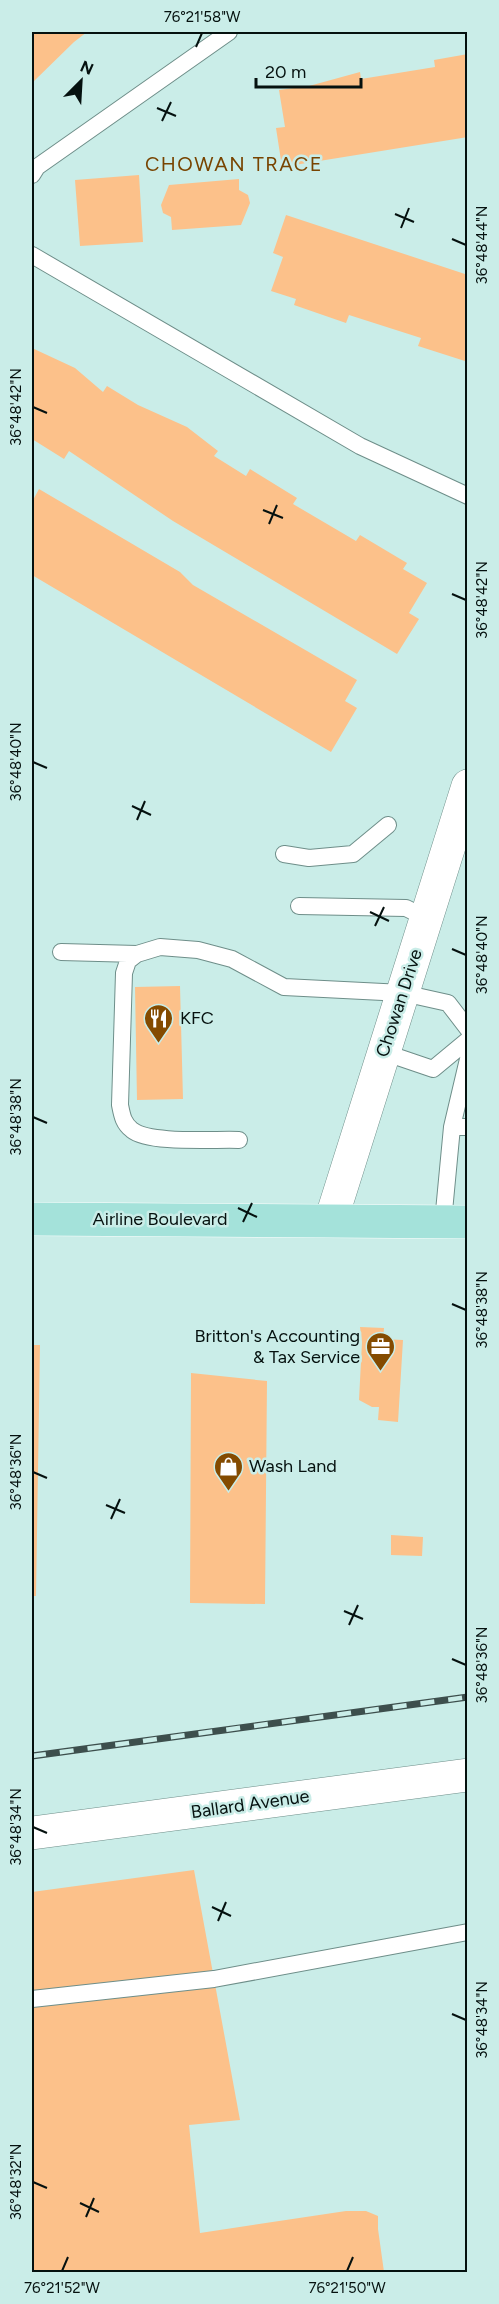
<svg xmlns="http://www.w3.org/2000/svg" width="499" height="2304" font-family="Figtree,sans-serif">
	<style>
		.building { fill: #fcc18a }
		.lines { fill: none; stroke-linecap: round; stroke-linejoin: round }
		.lane-casing { stroke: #6e8e89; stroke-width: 18 }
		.street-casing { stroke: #6e8e89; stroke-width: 34 }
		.primary-casing { stroke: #fff; stroke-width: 34 }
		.lane { stroke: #fff; stroke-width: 16 }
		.street { stroke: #fff; stroke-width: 33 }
		.primary { stroke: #a4e2da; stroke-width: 33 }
		.rail-casing { stroke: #3d4f4d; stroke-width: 7 }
		.rail { stroke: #caede8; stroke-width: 4.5; stroke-dasharray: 14; stroke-linecap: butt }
		.ticks { fill: none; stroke: #05110f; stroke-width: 2 }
		.labels { text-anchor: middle; stroke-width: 5; stroke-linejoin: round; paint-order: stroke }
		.street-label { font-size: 18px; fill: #05110f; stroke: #caede8 }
		.poi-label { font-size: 18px; fill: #05110f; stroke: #caede8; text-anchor: start }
		.neighbourhood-label { font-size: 20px; letter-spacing: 1.5px; fill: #784400; stroke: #caede8 }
		.neatline { fill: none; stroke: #05110f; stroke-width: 2 }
		.ticks-label { font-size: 15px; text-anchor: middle; fill: #05110f }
	</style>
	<rect width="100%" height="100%" fill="#caede8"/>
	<path class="building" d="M32,32h55l-13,10 -42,41z
		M468,54v83l-186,30 -6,-39 9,-1 -6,-37 30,-4 51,-14 1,7 74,-12 -1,-7z
		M139,175l4,67 -63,4 -5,-66z
		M239,179v11l9,5 2,8 -9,22 -69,5 -1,-13 -8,-4 -2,-8 8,-20z
		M286,215l182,60v87l-50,-16 3,-8 -72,-23 -3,8 -52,-18 2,-6 -25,-8 12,-34 -10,-4z
		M32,348l43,20 28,24 4,-6 31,19 49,22 31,24 -4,5 32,20 4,-7 47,29 -4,6 63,37 4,-6 47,28 -4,6 24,14 -18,30 10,6 -22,35 -224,-133 -104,-70 -5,8 -32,-20z
		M39,489l141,83 13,13 164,95 -12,21 12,7 -26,44 -299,-177v-73z
		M180,986l3,113 -46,1 -2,-113z
		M360,1327l24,1 -1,11 20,1 -5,82 -20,-2 1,-13h-7l-13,-7 3,-58z
		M32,1345h8l-4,251h-4z
		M191,1373l76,8 -2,223 -75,-1z
		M391,1535l32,2 -1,19 -31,-1z
		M194,1870l46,250 -51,5 11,108 146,-22h20l12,5v13l6,43h-352v-380z"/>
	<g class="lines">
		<defs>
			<path id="lane" d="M32,175l5,-8 192,-135
				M32,255l328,191 108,50
				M284,854l25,4 44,-4 35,-29
				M299,906l107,2 20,10
				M61,952l76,2 23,-7 38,3 34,9 52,28 119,6 45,10 20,26
				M137,954l-9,7 -4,12 -4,132c2,10 3,18 12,25 17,14 82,9 107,10
				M383,1052l50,17 35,-29
				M452,1127h16
				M443,1222l9,-95 16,-68
				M32,1999l182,-20 254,-47"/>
			<path id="street" d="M331,1220l137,-434
				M32,1833l436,-58"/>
			<path id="primary" d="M32,1219l436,3"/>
		</defs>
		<use href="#lane" class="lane-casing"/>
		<use href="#street" class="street-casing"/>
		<use href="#primary" class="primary-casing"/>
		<use href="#lane" class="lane"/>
		<use href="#street" class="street"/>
		<use href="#primary" class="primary"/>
		<defs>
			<path id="rail" d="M32,1756l436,-59"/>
		</defs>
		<use href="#rail" class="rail-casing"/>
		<use href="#rail" class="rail"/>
	</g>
	<path class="ticks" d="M196,47l6,-14M157,108l19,8M162,121l9,-19M395,214l19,8M401,228l8,-20M452,239l14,6M33,407l14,6M263,510l20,8M269,524l8,-19M452,594l14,6M33,762l14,6M132,806l19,9M137,820l8,-19M370,912l19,9M375,926l9,-19M452,949l14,6M33,1117l14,6M238,1208l19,9M243,1222l9,-19M452,1304l14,6M33,1472l14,6M106,1505l19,8M111,1519l9,-20M344,1611l19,8M349,1625l9,-20M452,1659l14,6M33,1827l14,6M212,1907l19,9M218,1921l8,-19M452,2014l14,6M33,2182l14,6M80,2203l19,9M86,2217l8,-19M62,2271l6,-14M347,2271l6,-14"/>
	<defs>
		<symbol id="restaurant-pin" viewBox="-11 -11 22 30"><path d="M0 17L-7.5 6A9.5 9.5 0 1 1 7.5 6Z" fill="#844b00" stroke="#caede8"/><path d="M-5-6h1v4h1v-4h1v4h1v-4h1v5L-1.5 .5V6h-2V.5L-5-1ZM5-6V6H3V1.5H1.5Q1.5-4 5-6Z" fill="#fff"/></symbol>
		<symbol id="office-pin" viewBox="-11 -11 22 30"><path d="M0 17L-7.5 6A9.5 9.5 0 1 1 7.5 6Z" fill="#844b00" stroke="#caede8"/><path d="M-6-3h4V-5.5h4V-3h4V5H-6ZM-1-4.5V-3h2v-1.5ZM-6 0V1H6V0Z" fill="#fff"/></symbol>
		<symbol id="shop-pin" viewBox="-11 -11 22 30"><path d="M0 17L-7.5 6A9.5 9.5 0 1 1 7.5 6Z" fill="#844b00" stroke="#caede8"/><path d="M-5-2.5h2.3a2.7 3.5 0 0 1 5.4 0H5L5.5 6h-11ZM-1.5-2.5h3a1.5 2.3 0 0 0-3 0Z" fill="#fff"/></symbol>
	</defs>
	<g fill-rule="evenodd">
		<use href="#restaurant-pin" x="142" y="1002" width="33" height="45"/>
		<use href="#office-pin" x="364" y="1330" width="33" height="45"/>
		<use href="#shop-pin" x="212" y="1450" width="33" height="45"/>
	</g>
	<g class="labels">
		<g class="street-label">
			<text transform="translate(399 1003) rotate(-72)" y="6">Chowan Drive</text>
			<text x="160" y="1225">Airline Boulevard</text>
			<text transform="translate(250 1804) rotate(-8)" y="6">Ballard Avenue</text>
		</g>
		<g class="poi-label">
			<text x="180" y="1024">KFC</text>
			<text x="360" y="1342" text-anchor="end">Britton's Accounting<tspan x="360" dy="21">&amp; Tax Service</tspan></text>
			<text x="249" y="1472">Wash Land</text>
		</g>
		<g class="neighbourhood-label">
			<text x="234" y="171">CHOWAN TRACE</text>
		</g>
	</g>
	<rect width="499" height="2304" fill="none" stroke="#caede8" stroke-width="66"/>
	<g transform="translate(81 81) rotate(24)" stroke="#caede8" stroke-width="4.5" paint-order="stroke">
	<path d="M0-4.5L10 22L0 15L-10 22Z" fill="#05110f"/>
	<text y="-9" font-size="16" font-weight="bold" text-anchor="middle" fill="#05110f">N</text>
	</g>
	<path d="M256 78v9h105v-9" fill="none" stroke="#05110f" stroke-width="3"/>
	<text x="265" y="78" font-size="18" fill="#05110f" stroke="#caede8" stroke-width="4.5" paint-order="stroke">20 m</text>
	<rect x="33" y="33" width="433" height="2238" class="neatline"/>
	<g class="ticks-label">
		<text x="202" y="22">76°21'58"W</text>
		<text transform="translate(482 245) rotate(-90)" y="5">36°48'44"N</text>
		<text transform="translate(16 407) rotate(-90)" y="5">36°48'42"N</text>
		<text transform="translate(482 600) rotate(-90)" y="5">36°48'42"N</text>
		<text transform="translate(16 762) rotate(-90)" y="5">36°48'40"N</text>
		<text transform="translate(482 955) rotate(-90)" y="5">36°48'40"N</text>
		<text transform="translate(16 1117) rotate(-90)" y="5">36°48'38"N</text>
		<text transform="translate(482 1310) rotate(-90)" y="5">36°48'38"N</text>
		<text transform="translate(16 1472) rotate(-90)" y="5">36°48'36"N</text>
		<text transform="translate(482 1665) rotate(-90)" y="5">36°48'36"N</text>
		<text transform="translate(16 1827) rotate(-90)" y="5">36°48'34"N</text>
		<text transform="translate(482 2020) rotate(-90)" y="5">36°48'34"N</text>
		<text transform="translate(16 2182) rotate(-90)" y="5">36°48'32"N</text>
		<text x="62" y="2293">76°21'52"W</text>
		<text x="347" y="2293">76°21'50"W</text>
	</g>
</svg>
